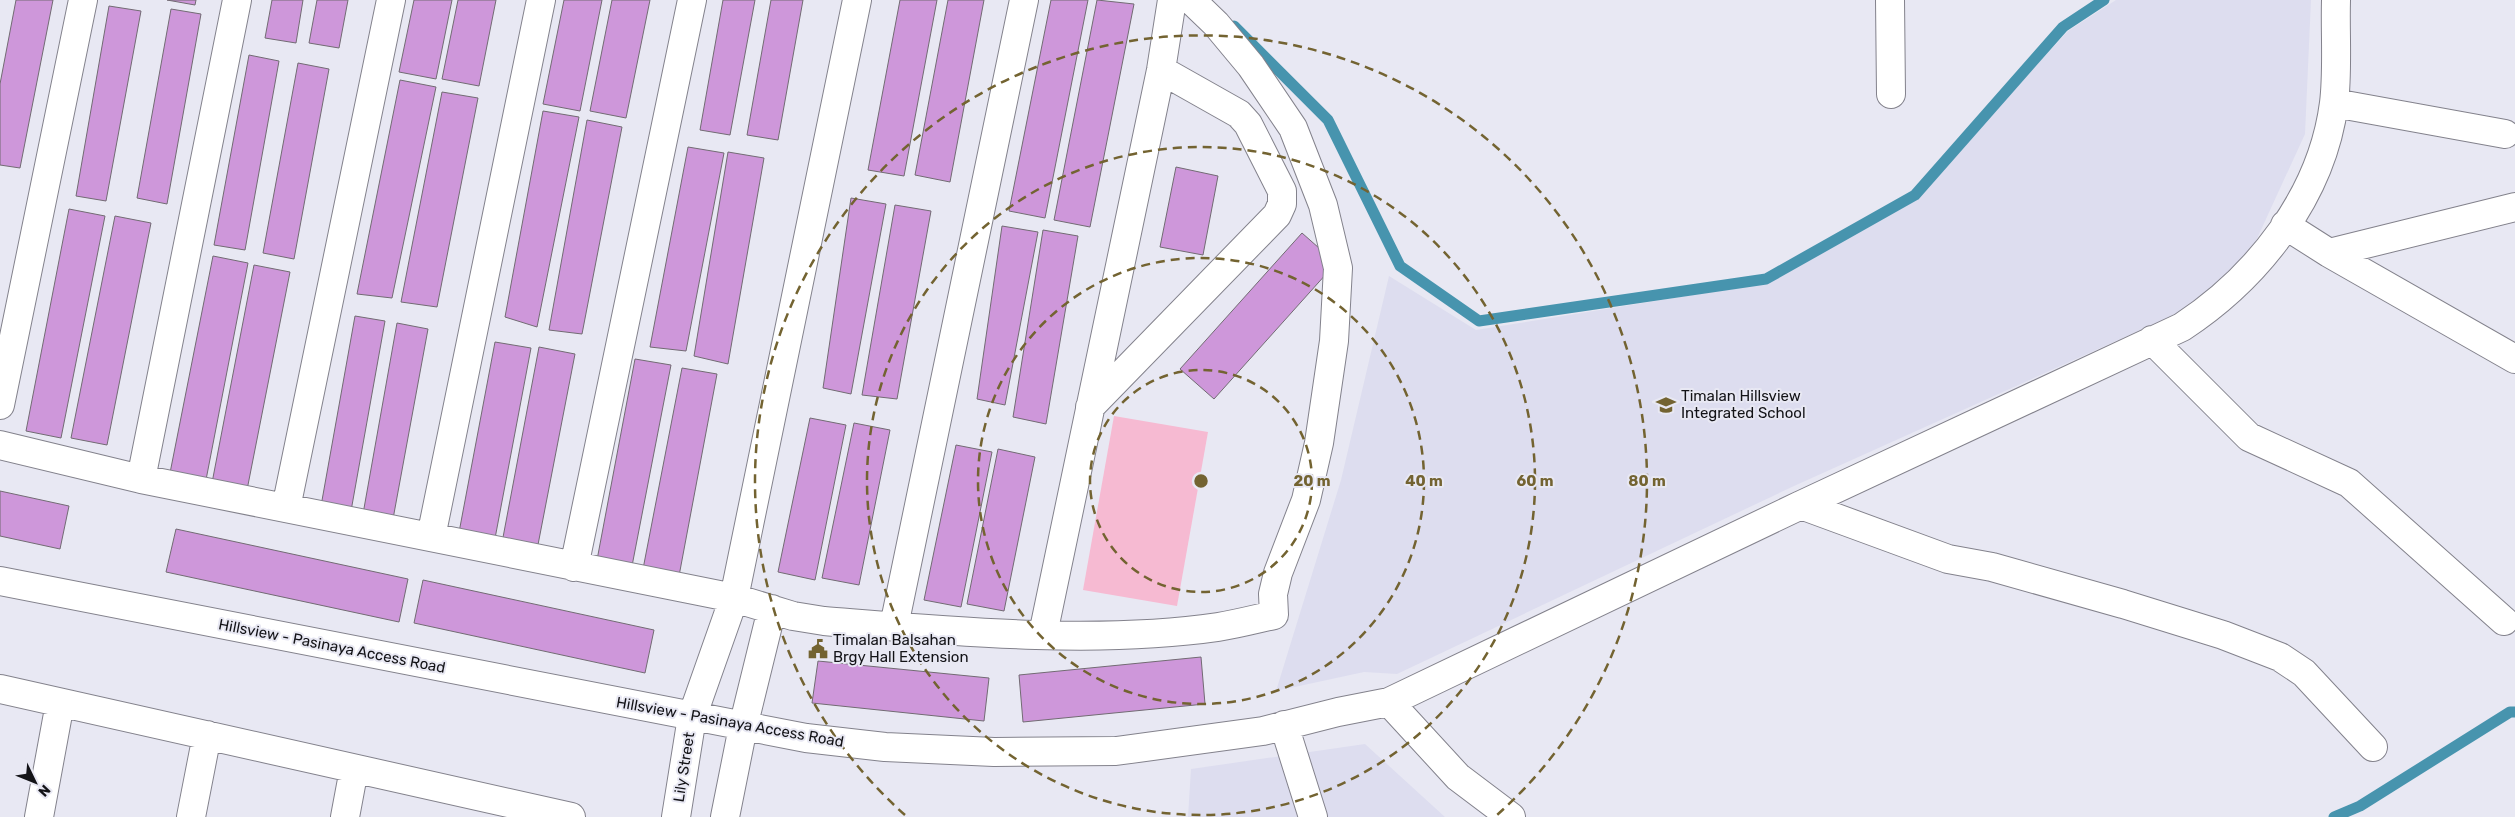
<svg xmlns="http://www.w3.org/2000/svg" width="2515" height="817" font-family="Rubik,sans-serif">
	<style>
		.built { fill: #ddddef }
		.green { fill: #f6bad2 }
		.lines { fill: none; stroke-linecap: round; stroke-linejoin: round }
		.stream { stroke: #4794ae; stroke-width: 11 }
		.building { fill: #ce97da; stroke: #726b73 }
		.minor-casing { stroke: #83828c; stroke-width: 30 }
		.minor { stroke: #fff; stroke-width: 28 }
		.ring { fill: none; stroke: #736331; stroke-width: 2.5; stroke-dasharray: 9 6 }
		.labels { text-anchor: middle; stroke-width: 4; stroke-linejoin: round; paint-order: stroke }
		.poi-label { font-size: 15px; fill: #131317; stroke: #e8e8f3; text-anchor: start }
		.street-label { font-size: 15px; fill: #131317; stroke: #e8e8f3 }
		.centre { fill: #736331; stroke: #e8e8f3; stroke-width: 2.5 }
		.ring-label { font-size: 15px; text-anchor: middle; font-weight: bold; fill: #736331; stroke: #e8e8f3; stroke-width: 4; stroke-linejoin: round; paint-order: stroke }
	</style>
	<rect width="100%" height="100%" fill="#e8e8f3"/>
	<path class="built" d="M2116,0h195l-6,134 -56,122 -64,54 -391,176 -397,188 -33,-2 -88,19 65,-211 48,-204 87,54 291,-47 149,-86 152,-166z
		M1365,744l80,73h-257l3,-48z"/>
	<path class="green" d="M1114,416l94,16 -31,174 -94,-16z"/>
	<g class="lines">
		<path class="stream" d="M1234,26l94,94 72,146 79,55 287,-42 149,-84 148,-168 41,-27
			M2334,817l26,-11 150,-94h5"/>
	</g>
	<path class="building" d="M16,0h37l-33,168 -20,-3v-81z
		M167,0h29l-1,5z
		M272,0h31l-7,43 -31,-5z
		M317,0h31l-9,48 -30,-5z
		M414,0h38l-16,79 -37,-7z
		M458,0h38l-17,86 -37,-7z
		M564,0h38l-22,111 -37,-7z
		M612,0h38l-24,118 -36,-7z
		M723,0h32l-25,135 -30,-5z
		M771,0h32l-25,140 -31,-5z
		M900,0h37l-33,176 -36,-6z
		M948,0h36l-34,182 -35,-7z
		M1051,0h37l-43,218 -36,-7z
		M1097,0l37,4 -44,223 -36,-7z
		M109,6l32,5 -35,190 -30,-5z
		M171,9l30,5 -34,190 -30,-6z
		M249,55l30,6 -34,189 -31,-5z
		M298,63l31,6 -35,190 -31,-6z
		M400,80l36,7 -44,211 -35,-4z
		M442,92l36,6 -41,209 -36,-5z
		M543,111l36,6 -42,210 -32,-10z
		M587,120l35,7 -40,207 -33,-4z
		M688,147l36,6 -38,198 -36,-4z
		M728,152l36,6 -36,206 -34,-8z
		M1176,167l42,9 -15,79 -43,-8z
		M851,198l35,6 -35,190 -28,-6z
		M895,205l36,6 -34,188 -35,-4z
		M69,209l36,7 -44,222 -35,-7z
		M115,216l36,7 -44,222 -36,-7z
		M1002,226l36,6 -33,173 -28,-6z
		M1043,230l35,6 -32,188 -33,-7z
		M1302,233l34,30 -122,136 -34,-30z
		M213,256l35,7 -43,222 -36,-7z
		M254,265l36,7 -44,223 -35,-7z
		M355,316l30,5 -34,190 -30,-5z
		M397,323l31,6 -35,190 -30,-5z
		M495,342l36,6 -38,201 -36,-6z
		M539,347l36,7 -39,201 -35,-7z
		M635,359l36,6 -39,201 -35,-6z
		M682,368l35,6 -38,202 -36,-7z
		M810,418l36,7 -31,155 -37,-8z
		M854,423l36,7 -31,155 -37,-7z
		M956,445l36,7 -31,155 -37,-7z
		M998,449l37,8 -31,154 -37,-7z
		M0,491l69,15 -9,43 -60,-13z
		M176,529l232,50 -9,43 -233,-50z
		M423,580l231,50 -9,43 -231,-50z
		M1201,657l4,47 -182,18 -4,-47z
		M818,661l171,17 -5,43 -172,-18z"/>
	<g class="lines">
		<defs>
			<path id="minor" d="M1890,0l1,94
				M2334,103l171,31
				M2285,225l44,28 186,106
				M2329,253l186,-46
				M2152,340l97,97 100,46 155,138
				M0,405l83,-405
				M1090,407l187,-192 5,-11v-13l-34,-67 -9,-10 -78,-44
				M0,445l141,34 593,119 59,18 31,5c125,10 270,24 394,6 19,-3 38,-8 56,-12l-1,-21 5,-21 28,-73 13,-57 15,-102 4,-73 -15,-63 -30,-77 -42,-62 -35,-42 -25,-24
				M141,479l96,-479
				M1801,505l381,-178c76,-50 140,-131 152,-224 4,-33 1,-69 2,-103
				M286,508l105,-508
				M431,537l110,-537
				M574,567l118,-567
				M0,581l806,157 79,9 109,5 122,-1 147,-20 75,-19 51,-10 412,-197 147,54 44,8 131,37 100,31 57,22 24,16 69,74
				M894,626l130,-626
				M1043,634l118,-564 11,-70
				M0,689l571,128
				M1389,702l69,75 53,40
				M1284,725l29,92
				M39,817l21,-114
				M191,817l16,-82
				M345,817l9,-48
				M676,817l16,-100 42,-119 123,-598
				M725,817l18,-90 29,-118"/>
		</defs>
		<use href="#minor" class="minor-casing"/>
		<use href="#minor" class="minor"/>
	</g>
	<g class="ring">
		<circle cx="1201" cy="481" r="111"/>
		<circle cx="1201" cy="481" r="223"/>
		<circle cx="1201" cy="481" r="334"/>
		<path d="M905 815A446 446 0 1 1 1497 815"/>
	</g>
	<defs>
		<symbol id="school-bare" viewBox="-9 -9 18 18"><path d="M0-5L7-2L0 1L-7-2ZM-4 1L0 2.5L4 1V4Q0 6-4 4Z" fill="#736331" stroke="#e8e8f3" stroke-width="2.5" paint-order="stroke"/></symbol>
		<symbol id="civic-bare" viewBox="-9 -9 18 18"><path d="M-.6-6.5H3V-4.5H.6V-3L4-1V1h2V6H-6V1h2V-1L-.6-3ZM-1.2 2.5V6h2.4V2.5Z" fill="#736331" stroke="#e8e8f3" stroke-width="2.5" paint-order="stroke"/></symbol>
	</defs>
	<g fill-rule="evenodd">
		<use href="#school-bare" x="1652" y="391" width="28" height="28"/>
		<use href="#civic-bare" x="804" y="635" width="28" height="28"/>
	</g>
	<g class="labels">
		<g class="poi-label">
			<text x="1681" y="401">Timalan Hillsview<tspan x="1681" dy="17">Integrated School</tspan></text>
			<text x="833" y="645">Timalan Balsahan<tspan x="833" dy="17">Brgy Hall Extension</tspan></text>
		</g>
		<g class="street-label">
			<text transform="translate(332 646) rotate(11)" y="5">Hillsview - Pasinaya Access Road</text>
			<text transform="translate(730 722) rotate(10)" y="5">Hillsview - Pasinaya Access Road</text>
			<text transform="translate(684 767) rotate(-81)" y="5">Lily Street</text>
		</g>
	</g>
	<circle cx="1201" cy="481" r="8" class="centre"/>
	<g class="ring-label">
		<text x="1312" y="486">20 m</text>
		<text x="1424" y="486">40 m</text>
		<text x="1535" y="486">60 m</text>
		<text x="1647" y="486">80 m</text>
	</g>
	<g transform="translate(35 782) rotate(133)" stroke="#e8e8f3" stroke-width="4" paint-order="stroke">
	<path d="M0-4L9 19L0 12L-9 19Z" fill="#131317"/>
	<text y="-8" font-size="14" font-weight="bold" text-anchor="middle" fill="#131317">N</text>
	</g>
</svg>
